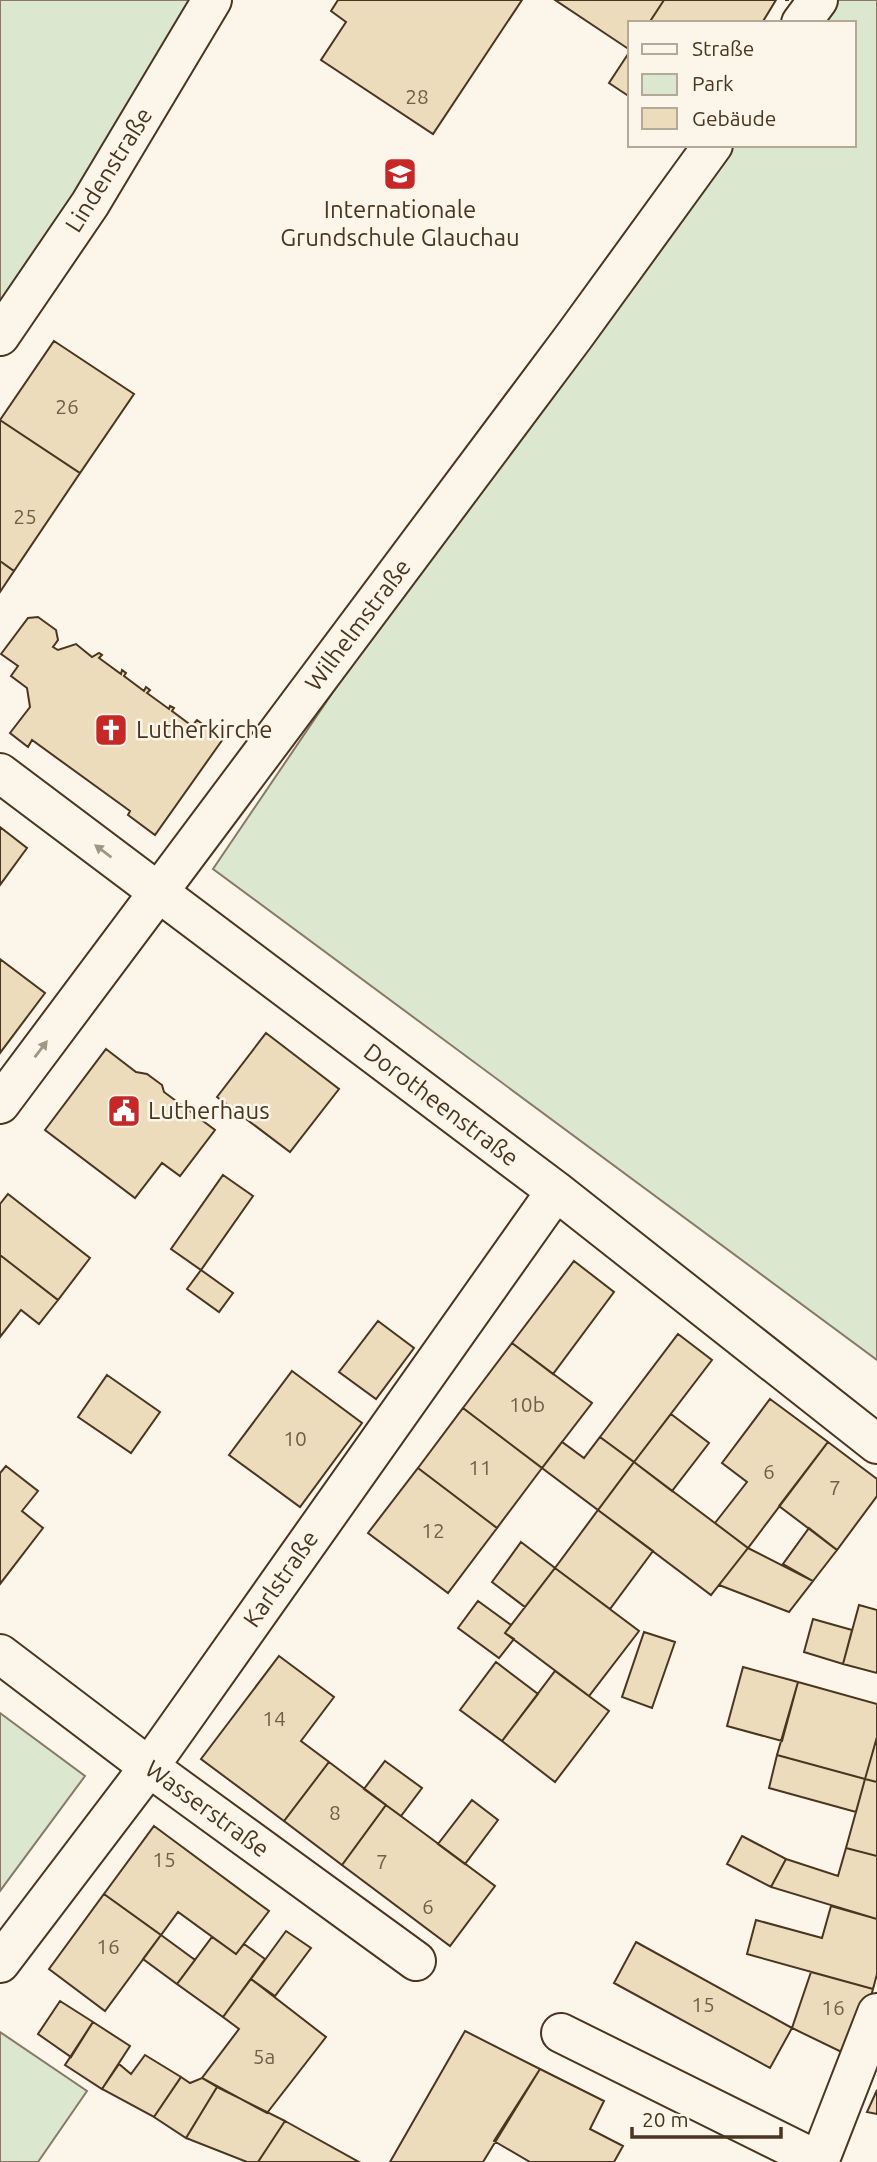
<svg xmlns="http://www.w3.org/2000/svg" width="877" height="2162" font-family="Ubuntu,sans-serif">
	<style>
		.green { fill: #dce7d0; stroke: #887966; stroke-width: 2 }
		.building { fill: #ecdcbc; stroke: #4a3520; stroke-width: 2 }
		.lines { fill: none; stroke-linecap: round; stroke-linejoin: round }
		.minor-casing { stroke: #4a3520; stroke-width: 42 }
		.minor { stroke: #fbf6e9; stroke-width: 38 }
		.fence { stroke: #4a3520; stroke-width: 2; stroke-dasharray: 9 3.5; stroke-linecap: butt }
		.oneway { fill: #a29684 }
		.labels { text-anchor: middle; stroke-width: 5; stroke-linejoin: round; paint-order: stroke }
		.number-label { font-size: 21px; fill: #725f47 }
		.street-label { font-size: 24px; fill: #4a3520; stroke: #fbf6e9 }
		.poi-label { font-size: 24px; fill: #4a3520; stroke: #fbf6e9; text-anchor: start }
	</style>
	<rect width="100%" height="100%" fill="#fbf6e9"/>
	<path class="green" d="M0,0h213l-213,336z
		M818,0h59v1360l-664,-491 362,-534 138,-190h141v-122h-53z
		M0,1713l85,63 -85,115z
		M0,2032l87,59 -49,71h-38z"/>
	<path class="building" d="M338,0h184l-89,134 -112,-74 25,-38 -15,-11z
		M555,0h109l-15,23h-19v27z
		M664,0h112l-14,23h-113z
		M630,51v46l-21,-14z
		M54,341l80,53 -54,79 -80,-53z
		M0,420l80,53 -66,98 -14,-10z
		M0,561l14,10 -14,21z
		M38,617l18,13 2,10 -5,7 5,3 18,-6 16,13 7,-4 3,2 -3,3 22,16 1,-4 4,3 -2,3 20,15 2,-4 4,3 -3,3 22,16 1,-3 4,2 -2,3 20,15 5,-6 26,19 -68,96 -27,-20 2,-4 -98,-71 -4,7 -18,-14 20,-26 -3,-19 -16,-12 7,-10 -17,-12 27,-36z
		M0,827l27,21 -27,37z
		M0,959l45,34 -45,60z
		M266,1033l73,56 -49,63 -73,-55z
		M106,1049l30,23 11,2 15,11 2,7 51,38 -35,46 -18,-13 -27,35 -90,-68z
		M223,1175l30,21 -52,74 -30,-21z
		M8,1194l82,64 -32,42 -58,-45v-51z
		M0,1255l58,45 -19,24 -18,-14 -21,27z
		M574,1261l40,31 -61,82 -41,-31z
		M201,1270l32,23 -14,19 -32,-23z
		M378,1321l36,27 -38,51 -37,-27z
		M678,1334l34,26 -78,102 -34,-25z
		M512,1343l80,60 -50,65 -79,-60z
		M292,1371l70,52 -62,84 -71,-52z
		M107,1375l53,37 -29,41 -53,-36z
		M770,1399l58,43 -80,106 -33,-25 32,-41 -25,-19z
		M463,1408l79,60 -45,60 -79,-60z
		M671,1414l38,29 -37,48 -38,-29z
		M600,1437l34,25 -36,48 -56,-42 20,-26 22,16z
		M828,1442l49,37v17l-40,54 -58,-44z
		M634,1462l114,86 -37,47 -113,-85z
		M6,1466l32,25 -16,20 21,17 -43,56v-111z
		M418,1468l79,60 -49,65 -80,-60z
		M598,1510l55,41 -43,58 -55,-41z
		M809,1528l28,22 -24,31 -30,-17z
		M521,1542l34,26 -30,39 -33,-25z
		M748,1548l65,33 -24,31 -70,-27z
		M555,1568l84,63 -50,65 -84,-63z
		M478,1601l33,24 -6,8 9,6 -15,19 -41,-30z
		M859,1605l18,5v63l-34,-9z
		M813,1619l39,11 -9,34 -39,-12z
		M644,1632l31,10 -23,66 -30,-11z
		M279,1656l55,41 -33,44 28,21 -45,59 -83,-62z
		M496,1662l42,32 -36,47 -42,-31z
		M743,1667l55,15 -16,59 -55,-15z
		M555,1671l54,40 -54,71 -53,-41z
		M798,1682l79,22v33l-12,42 -88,-24z
		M877,1737v45l-12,-3z
		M777,1755l88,24 -9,33 -87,-24z
		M385,1761l37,27 -21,28 -37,-27z
		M329,1762l57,43 -44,60 -58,-44z
		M865,1779l12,3v74l-31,-8z
		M472,1800l26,20 -33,44 -27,-20z
		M386,1805l109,81 -45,60 -108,-81z
		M154,1826l115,85 -33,43 -58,-42 -17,23 -57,-41z
		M742,1836l44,23 -15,28 -44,-23z
		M846,1848l31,8v63l-106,-32 15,-28 52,17z
		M104,1894l57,41 -56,76 -56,-42z
		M831,1906l46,13v55l-4,15 -126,-35 9,-34 66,18z
		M286,1931l25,17 -36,48 -24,-17z
		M161,1935l34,25 -18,24 -34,-25z
		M212,1937l24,17 8,-10 21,15 -42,58 -46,-33z
		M636,1942l156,86 -22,40 -156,-85z
		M811,1972l62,17 -19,69 -62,-30z
		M251,1979l75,58 -59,76 -65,-35 37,-49 -16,-12z
		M60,2001l33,21 -22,35 -33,-23z
		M93,2022l37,24 -28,43 -37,-24z
		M465,2031l75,38 -57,93h-93z
		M145,2055l36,22 -27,40 -52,-28 17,-25 12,10z
		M540,2069l64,32 -14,28 33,17 -9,16h-84l-36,-21z
		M181,2077l9,6 12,-5 15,9 -31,51 -32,-21z
		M217,2087l68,34 -27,41h-11l-61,-24z
		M877,2090v24l-10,-2z
		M285,2121l74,41h-101z"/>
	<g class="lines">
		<defs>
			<path id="minor" d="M801,23l17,-23
				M0,336l90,-132 122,-204
				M0,773l556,418 321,253
				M0,1104l575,-769 138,-190
				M0,1654l149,113 267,194
				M0,1963l149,-196 407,-576
				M561,2033l258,128
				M819,2162l58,-149"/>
		</defs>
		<use href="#minor" class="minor-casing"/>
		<use href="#minor" class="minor"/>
		<path class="fence" d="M785,0h4"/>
	</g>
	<defs><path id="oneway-solid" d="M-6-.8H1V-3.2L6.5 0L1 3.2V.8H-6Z" transform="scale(1.75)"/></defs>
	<g class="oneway">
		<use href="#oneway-solid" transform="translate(103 851) rotate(-143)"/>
		<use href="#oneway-solid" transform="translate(41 1049) rotate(-53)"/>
	</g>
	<defs>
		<symbol id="school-square" viewBox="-11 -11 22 22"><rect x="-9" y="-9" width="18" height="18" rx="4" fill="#c62828" stroke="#fbf6e9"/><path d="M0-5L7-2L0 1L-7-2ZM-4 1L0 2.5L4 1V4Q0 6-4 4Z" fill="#fff"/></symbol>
		<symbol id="church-square" viewBox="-11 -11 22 22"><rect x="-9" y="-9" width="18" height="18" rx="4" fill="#c62828" stroke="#fbf6e9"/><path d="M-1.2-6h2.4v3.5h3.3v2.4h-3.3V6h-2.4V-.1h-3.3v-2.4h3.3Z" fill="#fff"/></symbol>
		<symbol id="civic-square" viewBox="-11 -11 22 22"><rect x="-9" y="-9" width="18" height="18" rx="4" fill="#c62828" stroke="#fbf6e9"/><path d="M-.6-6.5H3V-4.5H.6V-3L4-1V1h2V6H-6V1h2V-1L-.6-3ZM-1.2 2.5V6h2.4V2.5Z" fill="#fff"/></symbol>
	</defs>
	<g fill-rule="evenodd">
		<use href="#school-square" x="381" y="155" width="38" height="38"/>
		<use href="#church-square" x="92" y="711" width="38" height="38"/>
		<use href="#civic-square" x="105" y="1092" width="38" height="38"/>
	</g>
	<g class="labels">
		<g class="number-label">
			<text x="417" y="104">28</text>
			<text x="67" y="414">26</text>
			<text x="25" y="524">25</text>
			<text x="527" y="1412">10b</text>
			<text x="295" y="1446">10</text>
			<text x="480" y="1475">11</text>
			<text x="769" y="1479">6</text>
			<text x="835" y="1495">7</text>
			<text x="433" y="1538">12</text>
			<text x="274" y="1726">14</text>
			<text x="335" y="1820">8</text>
			<text x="164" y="1867">15</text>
			<text x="382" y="1869">7</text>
			<text x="428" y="1914">6</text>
			<text x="108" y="1954">16</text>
			<text x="703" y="2012">15</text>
			<text x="833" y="2015">16</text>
			<text x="264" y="2064">5a</text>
		</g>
		<g class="street-label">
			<text transform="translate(109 170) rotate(-58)" y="8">Lindenstraße</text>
			<text transform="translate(358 625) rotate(-53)" y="8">Wilhelmstraße</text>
			<text transform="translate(441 1105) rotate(37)" y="8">Dorotheenstraße</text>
			<text transform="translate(281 1579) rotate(-55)" y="8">Karlstraße</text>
			<text transform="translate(207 1809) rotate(36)" y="8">Wasserstraße</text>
		</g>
		<g class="poi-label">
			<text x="400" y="218" text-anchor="middle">Internationale<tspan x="400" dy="28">Grundschule Glauchau</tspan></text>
			<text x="136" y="738">Lutherkirche</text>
			<text x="148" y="1119">Lutherhaus</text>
		</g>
	</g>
	<rect x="628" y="21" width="228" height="126" fill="#fbf6e9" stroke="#b4a999" stroke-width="2"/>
	<rect x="642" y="44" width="35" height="10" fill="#fbf6e9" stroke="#b4a999" stroke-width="2"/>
	<text x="692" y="56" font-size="21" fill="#4a3520">Straße</text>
	<rect x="642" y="74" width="35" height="21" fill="#dce7d0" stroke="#b4a999" stroke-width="2"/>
	<text x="692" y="91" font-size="21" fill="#4a3520">Park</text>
	<rect x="642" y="108" width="35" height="21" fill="#ecdcbc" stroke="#b4a999" stroke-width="2"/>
	<text x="692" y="126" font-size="21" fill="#4a3520">Gebäude</text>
	<path d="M632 2127v10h149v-10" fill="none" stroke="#4a3520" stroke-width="3.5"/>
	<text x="642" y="2127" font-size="21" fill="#4a3520" stroke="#fbf6e9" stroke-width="5" paint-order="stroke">20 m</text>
</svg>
